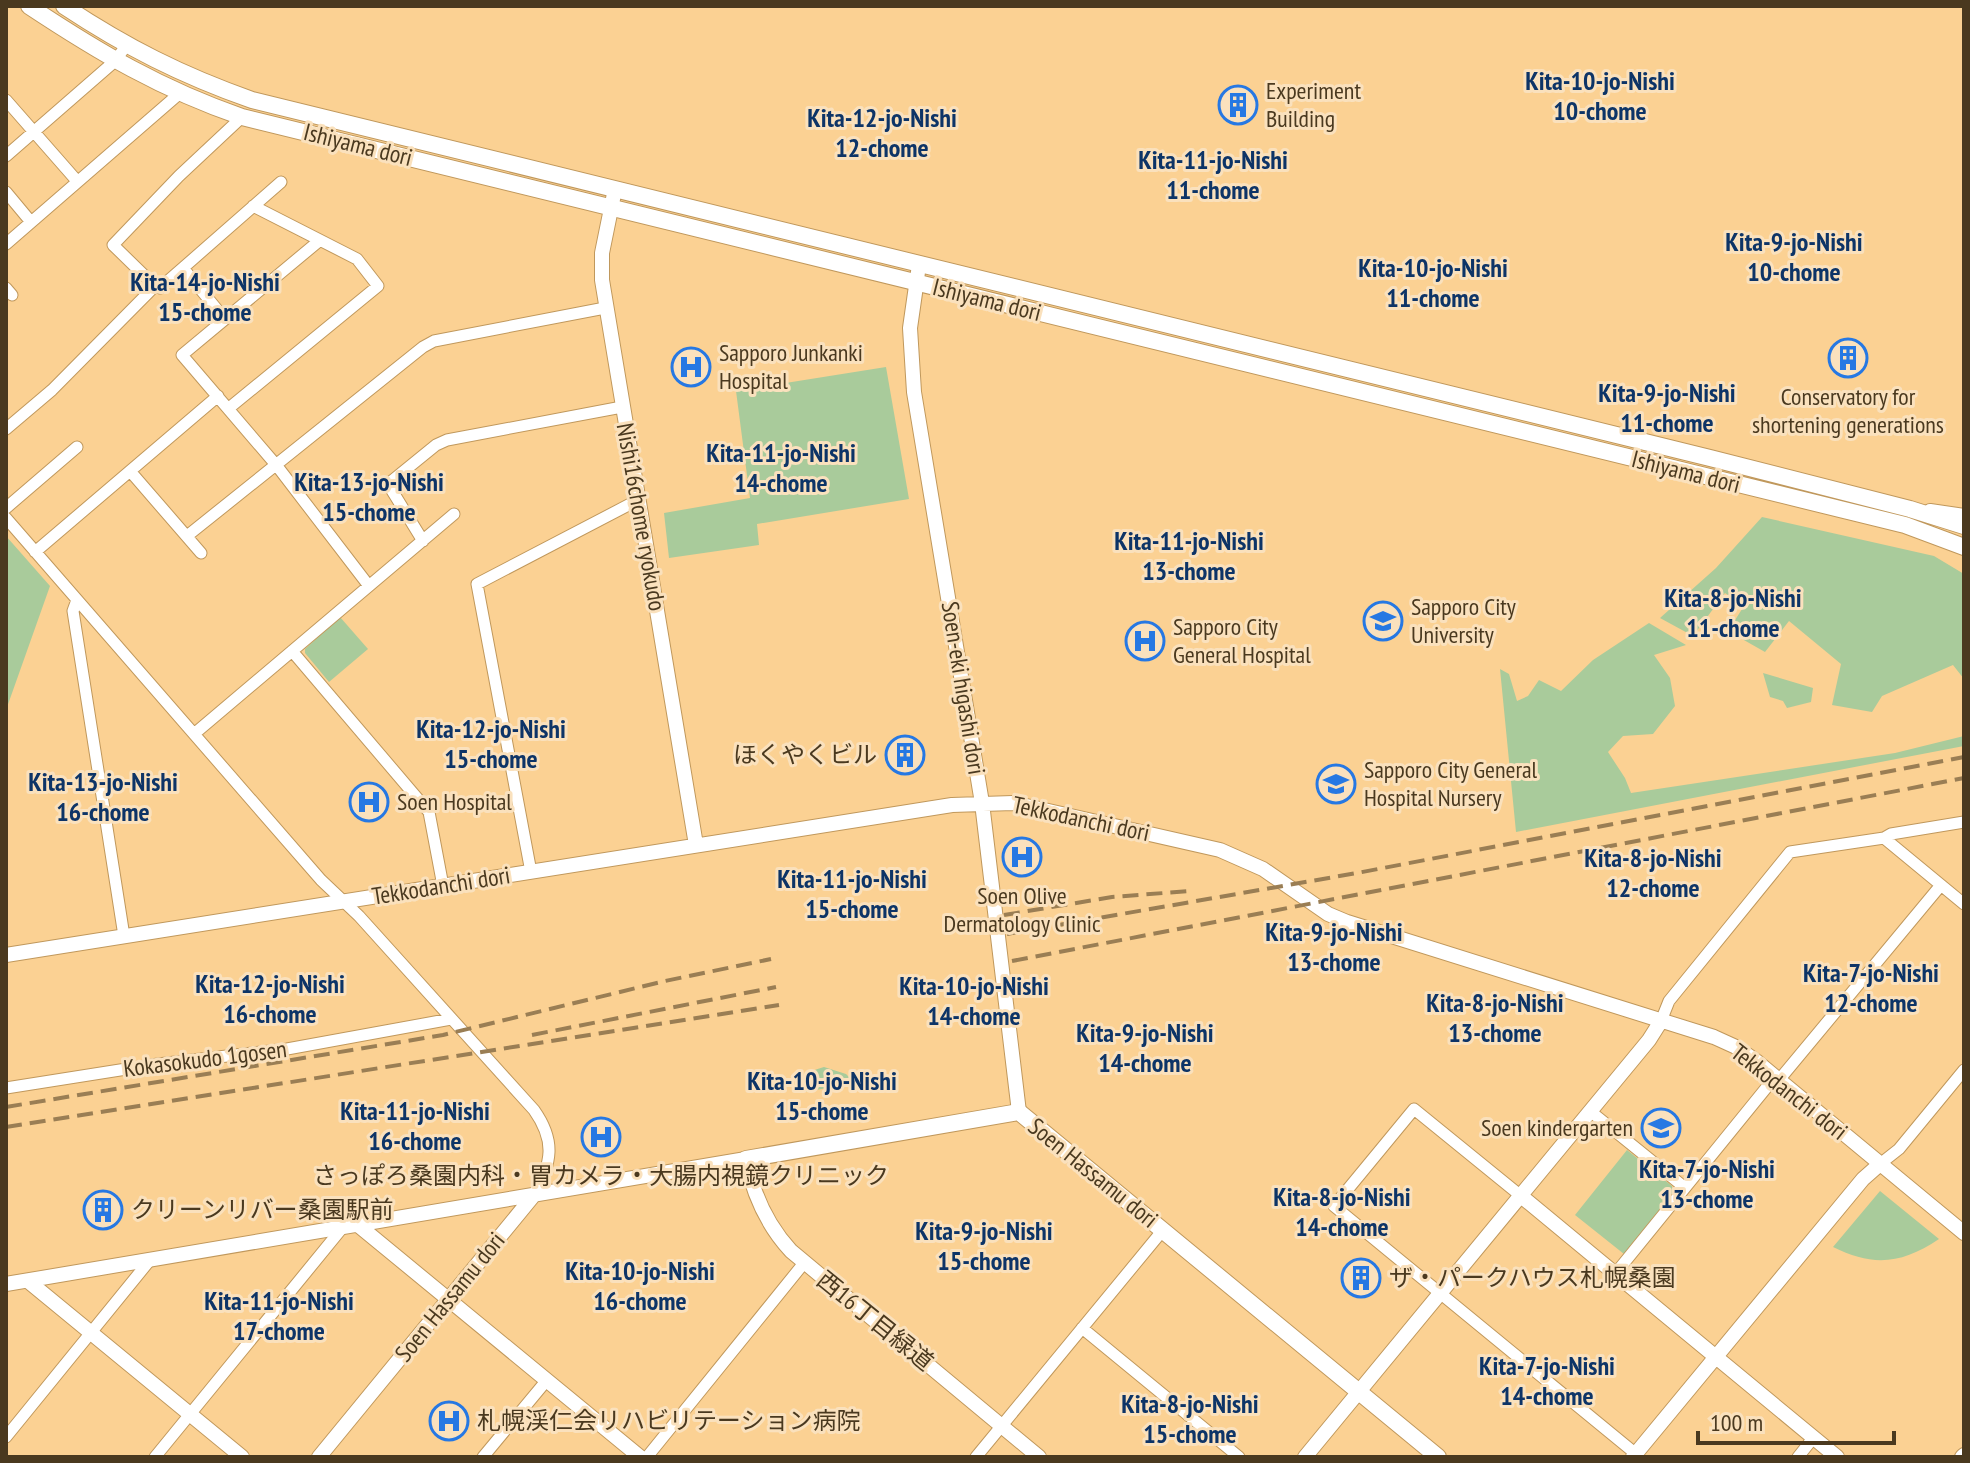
<svg xmlns="http://www.w3.org/2000/svg" width="1970" height="1463" font-family="'PT Sans Narrow','Noto Sans JP',sans-serif">
	<style>
		.green { fill: #a9cb9b }
		.lines { fill: none; stroke-linecap: round; stroke-linejoin: round }
		.minor-casing { stroke: #c0985c; stroke-width: 13 }
		.tertiary-casing { stroke: #c0985c; stroke-width: 16 }
		.secondary-casing { stroke: #c0985c; stroke-width: 18 }
		.minor { stroke: #fff; stroke-width: 11 }
		.tertiary { stroke: #fff; stroke-width: 14 }
		.secondary { stroke: #fff; stroke-width: 16 }
		.rail { stroke: #9a7e54; stroke-width: 4; stroke-dasharray: 16 8; stroke-linecap: butt }
		.labels { text-anchor: middle; stroke-width: 6; stroke-linejoin: round; paint-order: stroke }
		.poi-label { font-size: 24px; fill: #4a391f; stroke: #fae1bd; text-anchor: start }
		.street-label { font-size: 24px; fill: #4a391f; stroke: #fae1bd }
		.neighbourhood-label { font-size: 26px; font-weight: bold; fill: #0d3467; stroke: #fae1bd }
	</style>
	<rect width="100%" height="100%" fill="#fbd193"/>
	<path class="green" d="M886,367l23,132 -152,25 2,21 -90,13 -5,-45 86,-15 -14,-107z
		M1762,517l172,39 30,18v105l-11,-14 -71,31 -10,16 -40,-7 9,-41 -52,-43 -24,31 -37,-21 16,-25 -19,-13 -32,43 -33,-18 56,-50z
		M6,536l44,50 -44,124z
		M340,617l28,32 -39,33 -24,-29v-4z
		M1649,623l37,22 -32,10 16,23 5,28 -22,28 -30,2 -15,16 17,26 6,15 264,-40 69,-17v10l-448,86 -16,-163 9,5 8,27 11,-5 11,-16 22,11 32,-31z
		M1763,673l50,15 -2,14 -24,6 -4,-7 -13,-4z
		M824,1067l22,7 6,6 -1,4 -53,9c0,-14 13,-23 26,-26z
		M1627,1150l45,36 1,7 -49,61 -49,-39z
		M1880,1191l59,48c-37,25 -66,28 -106,8z"/>
	<g class="lines">
		<defs>
			<path id="minor" d="M6,100l71,81
				M6,156l109,-95 11,-15
				M6,192l25,30
				M319,241l-137,114 95,111 92,120
				M6,244l174,-151
				M183,268l41,50
				M155,286l-42,-41 66,-69 63,-59
				M6,288l6,7
				M229,408l149,-122 -21,-27 -104,-53
				M6,429l46,-39 103,-104 5,2 121,-106
				M130,471l71,82
				M6,508l71,-61
				M6,518l315,362 38,36 175,194c22,31 18,53 0,85
				M187,536l236,-189 11,-6 171,-33
				M423,541l-35,-57 48,-39 11,-5 175,-33
				M35,552l183,-156
				M77,600l-4,11 51,325
				M292,651l137,161 14,74
				M194,734l260,-220
				M1884,838l80,66
				M531,872l-54,-288 161,-84
				M1661,1021l8,-20 121,-149 94,-14 7,-4 73,-12
				M1779,1080l162,-195
				M6,1088l152,-24 129,-15 164,-30
				M1590,1111l94,76
				M1880,1164l19,-15 65,-79
				M1521,1196l-107,-87 -80,97 302,248
				M1615,1274l160,-197
				M1082,1328l157,129
				M6,1437l144,-177
				M155,1457l188,-230
				M483,1457l64,-77
				M647,1457l157,-194
				M976,1457l187,-227
				M1798,1457l16,-20"/>
			<path id="tertiary" d="M615,189l-13,64v27l94,565
				M919,265l-9,63 4,64 68,411 37,309
				M1930,511l34,5
				M6,955l946,-150 61,-2 207,47 43,19 65,45 19,8 367,115 22,10 20,14 208,172
				M1521,1196l316,261
				M358,1225l282,232
				M28,1281l214,176
				M6,1284l740,-125c7,35 20,65 45,92l248,206
				M319,1457l215,-262
				M1305,1457l344,-417 12,-19
				M1633,1457l230,-278 17,-15
				M1962,1457l2,-2"/>
			<path id="secondary" d="M29,6c71,47 132,83 213,111l1663,408 59,22
				M64,6c62,41 117,69 188,94l1458,358 200,51 54,17
				M746,1159l273,-47 419,345"/>
		</defs>
		<use href="#minor" class="minor-casing"/>
		<use href="#tertiary" class="tertiary-casing"/>
		<use href="#secondary" class="secondary-casing"/>
		<use href="#minor" class="minor"/>
		<use href="#tertiary" class="tertiary"/>
		<use href="#secondary" class="secondary"/>
		<path class="rail" d="M1004,915l108,-18 78,-6
			M1007,934l350,-61 607,-116
			M1012,961l952,-183
			M532,1035l244,-48
			M6,1107l437,-72 222,-54 106,-22
			M6,1127l773,-122"/>
	</g>
	<defs>
		<symbol id="building-ring" viewBox="-11 -11 22 22"><circle r="9.5" fill="#fae1bd" stroke="#2678e3" stroke-width="1.5"/><path d="M-4-6H4V6H1V3H-1V6H-4ZM-2.5-4.3h1.7v1.8h-1.7ZM.8-4.3h1.7v1.8H.8ZM-2.5-1h1.7V.8h-1.7ZM.8-1h1.7V.8H.8Z" fill="#2678e3"/></symbol>
		<symbol id="hospital-ring" viewBox="-11 -11 22 22"><circle r="9.5" fill="#fae1bd" stroke="#2678e3" stroke-width="1.5"/><path d="M-5-5h3v3.5h4V-5h3V5h-3V1.5h-4V5h-3Z" fill="#2678e3"/></symbol>
		<symbol id="school-ring" viewBox="-11 -11 22 22"><circle r="9.5" fill="#fae1bd" stroke="#2678e3" stroke-width="1.5"/><path d="M0-5L7-2L0 1L-7-2ZM-4 1L0 2.5L4 1V4Q0 6-4 4Z" fill="#2678e3"/></symbol>
	</defs>
	<g fill-rule="evenodd">
		<use href="#building-ring" x="1216" y="83" width="44" height="44"/>
		<use href="#building-ring" x="1826" y="336" width="44" height="44"/>
		<use href="#hospital-ring" x="669" y="345" width="44" height="44"/>
		<use href="#school-ring" x="1361" y="599" width="44" height="44"/>
		<use href="#hospital-ring" x="1123" y="619" width="44" height="44"/>
		<use href="#building-ring" x="883" y="733" width="44" height="44"/>
		<use href="#school-ring" x="1314" y="762" width="44" height="44"/>
		<use href="#hospital-ring" x="347" y="780" width="44" height="44"/>
		<use href="#hospital-ring" x="1000" y="835" width="44" height="44"/>
		<use href="#school-ring" x="1639" y="1106" width="44" height="44"/>
		<use href="#hospital-ring" x="579" y="1115" width="44" height="44"/>
		<use href="#building-ring" x="81" y="1188" width="44" height="44"/>
		<use href="#building-ring" x="1339" y="1256" width="44" height="44"/>
		<use href="#hospital-ring" x="427" y="1399" width="44" height="44"/>
	</g>
	<g class="labels">
		<g class="poi-label">
			<text x="1266" y="99">Experiment<tspan x="1266" dy="28">Building</tspan></text>
			<text x="719" y="361">Sapporo Junkanki<tspan x="719" dy="28">Hospital</tspan></text>
			<text x="1848" y="405" text-anchor="middle">Conservatory for<tspan x="1848" dy="28">shortening generations</tspan></text>
			<text x="1411" y="615">Sapporo City<tspan x="1411" dy="28">University</tspan></text>
			<text x="1173" y="635">Sapporo City<tspan x="1173" dy="28">General Hospital</tspan></text>
			<text x="877" y="763" text-anchor="end">ほくやくビル</text>
			<text x="1364" y="778">Sapporo City General<tspan x="1364" dy="28">Hospital Nursery</tspan></text>
			<text x="397" y="810">Soen Hospital</text>
			<text x="1022" y="904" text-anchor="middle">Soen Olive<tspan x="1022" dy="28">Dermatology Clinic</tspan></text>
			<text x="1633" y="1136" text-anchor="end">Soen kindergarten</text>
			<text x="601" y="1184" text-anchor="middle">さっぽろ桑園内科・胃カメラ・大腸内視鏡クリニック</text>
			<text x="131" y="1218">クリーンリバー桑園駅前</text>
			<text x="1389" y="1286">ザ・パークハウス札幌桑園</text>
			<text x="477" y="1429">札幌渓仁会リハビリテーション病院</text>
		</g>
		<g class="street-label">
			<text transform="translate(358 145) rotate(14)" y="8">Ishiyama dori</text>
			<text transform="translate(987 300) rotate(14)" y="8">Ishiyama dori</text>
			<text transform="translate(1686 472) rotate(14)" y="8">Ishiyama dori</text>
			<text transform="translate(641 517) rotate(80)" y="8">Nishi16chome ryokudo</text>
			<text transform="translate(963 688) rotate(81)" y="8">Soen-eki higashi dori</text>
			<text transform="translate(1081 819) rotate(12)" y="8">Tekkodanchi dori</text>
			<text transform="translate(441 886) rotate(-9)" y="8">Tekkodanchi dori</text>
			<text transform="translate(205 1059) rotate(-7)" y="8">Kokasokudo 1gosen</text>
			<text transform="translate(1789 1092) rotate(38)" y="8">Tekkodanchi dori</text>
			<text transform="translate(1093 1173) rotate(39)" y="8">Soen Hassamu dori</text>
			<text transform="translate(450 1297) rotate(-51)" y="8">Soen Hassamu dori</text>
			<text transform="translate(875 1321) rotate(39)" y="8">西16丁目緑道</text>
		</g>
		<g class="neighbourhood-label">
			<text x="1600" y="90">Kita-10-jo-Nishi<tspan x="1600" dy="30">10-chome</tspan></text>
			<text x="882" y="127">Kita-12-jo-Nishi<tspan x="882" dy="30">12-chome</tspan></text>
			<text x="1213" y="169">Kita-11-jo-Nishi<tspan x="1213" dy="30">11-chome</tspan></text>
			<text x="1794" y="251">Kita-9-jo-Nishi<tspan x="1794" dy="30">10-chome</tspan></text>
			<text x="1433" y="277">Kita-10-jo-Nishi<tspan x="1433" dy="30">11-chome</tspan></text>
			<text x="205" y="291">Kita-14-jo-Nishi<tspan x="205" dy="30">15-chome</tspan></text>
			<text x="1667" y="402">Kita-9-jo-Nishi<tspan x="1667" dy="30">11-chome</tspan></text>
			<text x="781" y="462">Kita-11-jo-Nishi<tspan x="781" dy="30">14-chome</tspan></text>
			<text x="369" y="491">Kita-13-jo-Nishi<tspan x="369" dy="30">15-chome</tspan></text>
			<text x="1189" y="550">Kita-11-jo-Nishi<tspan x="1189" dy="30">13-chome</tspan></text>
			<text x="1733" y="607">Kita-8-jo-Nishi<tspan x="1733" dy="30">11-chome</tspan></text>
			<text x="491" y="738">Kita-12-jo-Nishi<tspan x="491" dy="30">15-chome</tspan></text>
			<text x="103" y="791">Kita-13-jo-Nishi<tspan x="103" dy="30">16-chome</tspan></text>
			<text x="1653" y="867">Kita-8-jo-Nishi<tspan x="1653" dy="30">12-chome</tspan></text>
			<text x="852" y="888">Kita-11-jo-Nishi<tspan x="852" dy="30">15-chome</tspan></text>
			<text x="1334" y="941">Kita-9-jo-Nishi<tspan x="1334" dy="30">13-chome</tspan></text>
			<text x="1871" y="982">Kita-7-jo-Nishi<tspan x="1871" dy="30">12-chome</tspan></text>
			<text x="270" y="993">Kita-12-jo-Nishi<tspan x="270" dy="30">16-chome</tspan></text>
			<text x="974" y="995">Kita-10-jo-Nishi<tspan x="974" dy="30">14-chome</tspan></text>
			<text x="1495" y="1012">Kita-8-jo-Nishi<tspan x="1495" dy="30">13-chome</tspan></text>
			<text x="1145" y="1042">Kita-9-jo-Nishi<tspan x="1145" dy="30">14-chome</tspan></text>
			<text x="822" y="1090">Kita-10-jo-Nishi<tspan x="822" dy="30">15-chome</tspan></text>
			<text x="415" y="1120">Kita-11-jo-Nishi<tspan x="415" dy="30">16-chome</tspan></text>
			<text x="1707" y="1178">Kita-7-jo-Nishi<tspan x="1707" dy="30">13-chome</tspan></text>
			<text x="1342" y="1206">Kita-8-jo-Nishi<tspan x="1342" dy="30">14-chome</tspan></text>
			<text x="984" y="1240">Kita-9-jo-Nishi<tspan x="984" dy="30">15-chome</tspan></text>
			<text x="640" y="1280">Kita-10-jo-Nishi<tspan x="640" dy="30">16-chome</tspan></text>
			<text x="279" y="1310">Kita-11-jo-Nishi<tspan x="279" dy="30">17-chome</tspan></text>
			<text x="1547" y="1375">Kita-7-jo-Nishi<tspan x="1547" dy="30">14-chome</tspan></text>
			<text x="1190" y="1413">Kita-8-jo-Nishi<tspan x="1190" dy="30">15-chome</tspan></text>
		</g>
	</g>
	<rect width="1970" height="1463" fill="none" stroke="#4a391f" stroke-width="16"/>
	<path d="M1698 1431v12h196v-12" fill="none" stroke="#4a391f" stroke-width="4"/>
	<text x="1710" y="1431" font-size="24" fill="#4a391f" stroke="#fae1bd" stroke-width="6" paint-order="stroke">100 m</text>
</svg>
